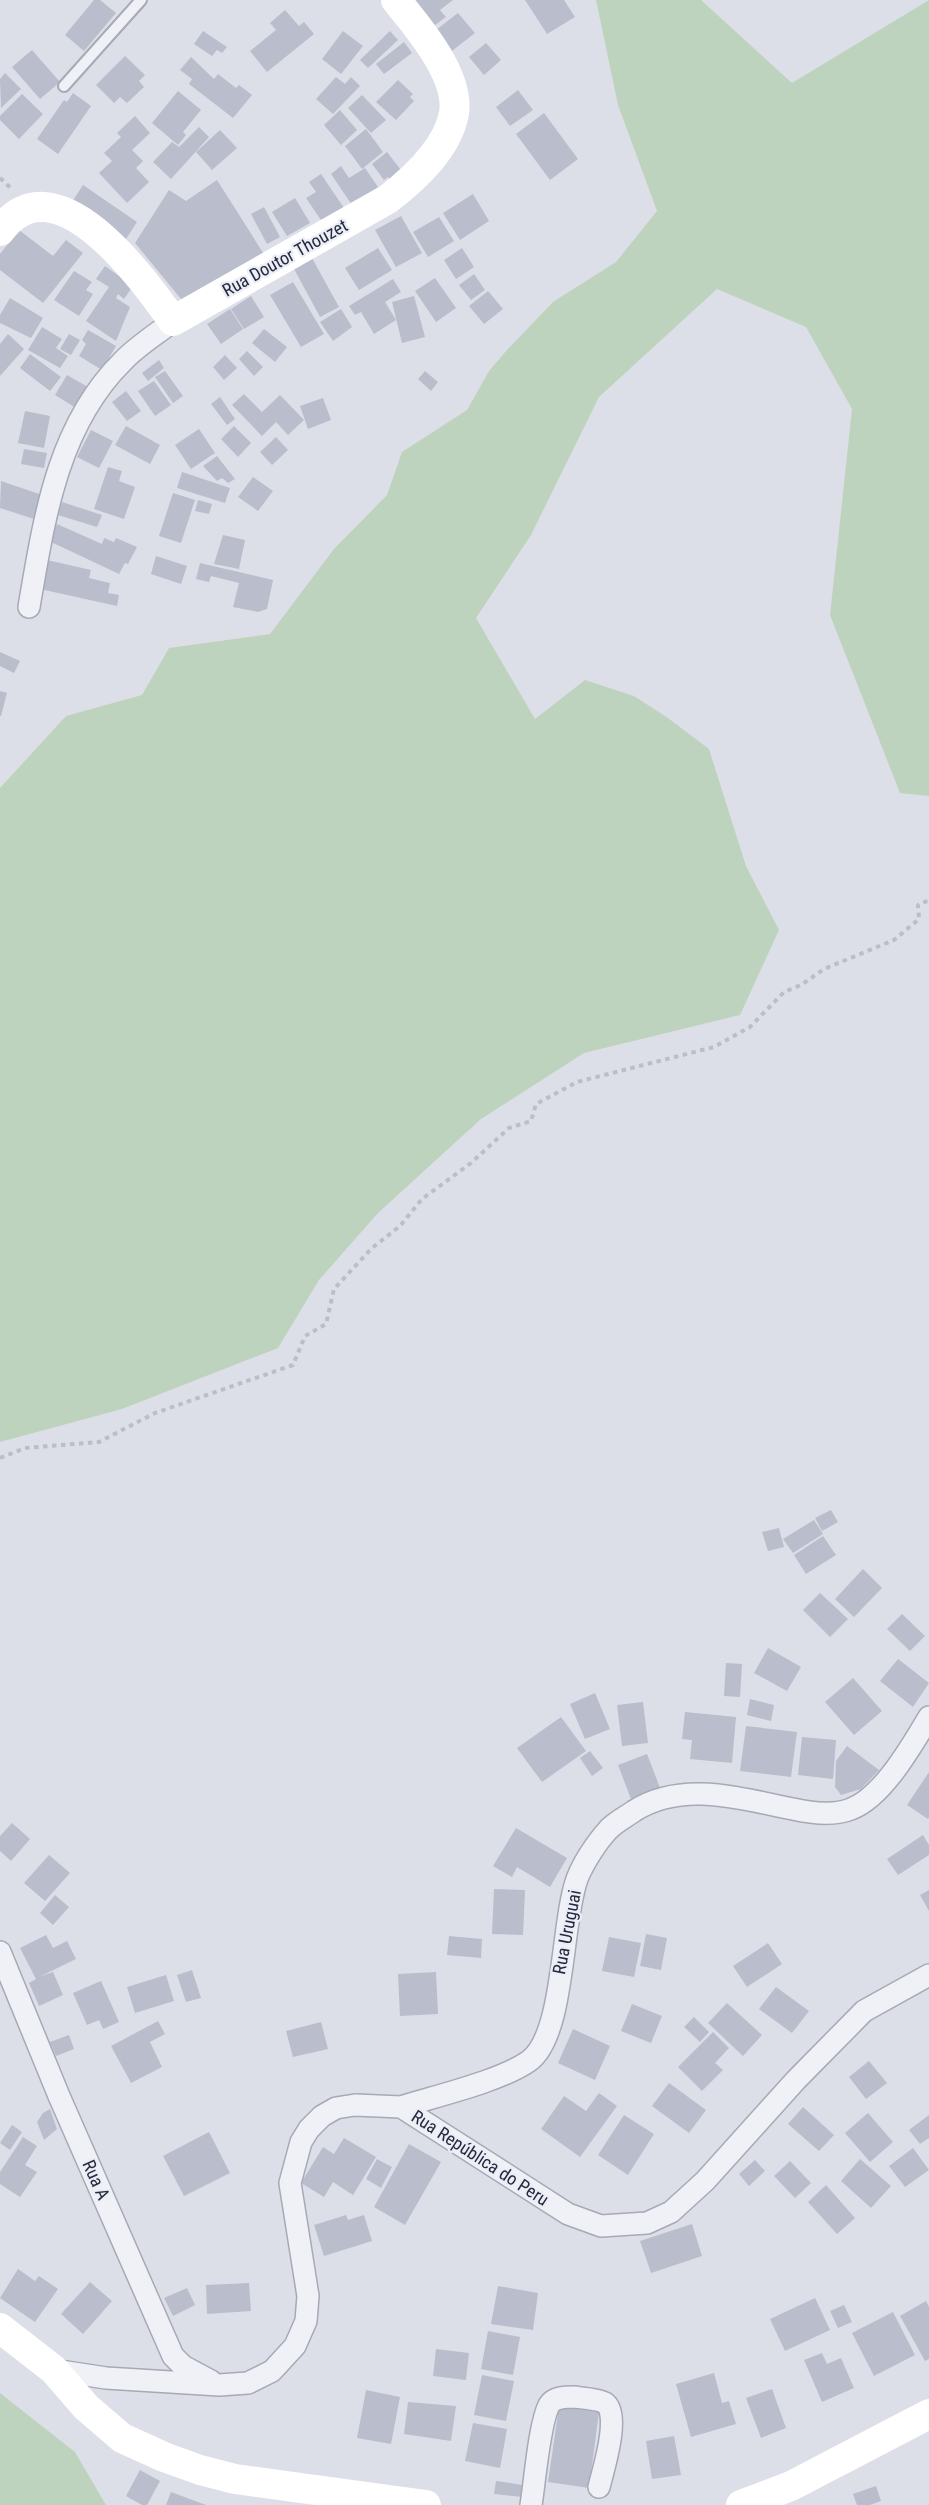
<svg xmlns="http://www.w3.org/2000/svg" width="929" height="2505" font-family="'Roboto Condensed',sans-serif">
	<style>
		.green { fill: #bed3bd }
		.building { fill: #b9bdcc }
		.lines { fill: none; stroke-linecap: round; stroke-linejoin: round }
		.lane-casing { stroke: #a6a9b6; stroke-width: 14 }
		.street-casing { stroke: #a6a9b6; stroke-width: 24 }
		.path { stroke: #bbbdc7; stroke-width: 4; stroke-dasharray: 4.5 4.5; stroke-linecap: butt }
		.lane { stroke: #f0f1f6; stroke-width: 10 }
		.street { stroke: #f0f1f6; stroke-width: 21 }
		.secondary { stroke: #fff; stroke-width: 30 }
		.labels { text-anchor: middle; stroke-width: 4.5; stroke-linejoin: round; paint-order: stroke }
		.street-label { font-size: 18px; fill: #252a40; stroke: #eceef6 }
	</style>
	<rect width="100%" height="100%" fill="#dddfe8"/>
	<path class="green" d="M596,0h105l91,83 137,-83v796l-29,-3 -70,-178 22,-206 -46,-82 -89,-38 -118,108 -68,138 -55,83 59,101 50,-39 49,16 34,22 41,31 37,117 33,64 -39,85 -156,38 -103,66 -103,94 -59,67 -41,68 -156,61 -122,33v-654l66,-72 76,-21 27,-47 101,-14 64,-85 53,-54 15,-43 65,-42 22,-39 18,-21 46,-48 63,-40 41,-51 -39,-106z
		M0,2393l75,59 31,53h-106z"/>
	<path class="building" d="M94,0h6l16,13 -32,38 -19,-16z
		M410,0h43l-13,10 6,7 -15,11z
		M525,0h39l11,17 -28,17z
		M285,10l14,16 5,-4 10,12 -47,38 -17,-21 26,-21 -6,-7z
		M458,13l17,20 -27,21 -16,-21z
		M203,31l24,16 -5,6 -5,-3 -5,6 -18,-12z
		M343,31l20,15 -22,28 -19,-15z
		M390,31l8,9 -30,28 -8,-8z
		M404,42l8,11 -28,21 -8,-10z
		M486,43l15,17 -17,15 -15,-18z
		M32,50l28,32 -20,17 -28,-32z
		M125,56l20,19 -6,6 5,6 -17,16 -7,-6 -6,6 -18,-18z
		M191,57l23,22 4,-5 18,14 3,-3 13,10 -19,23 -44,-34 3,-5 -12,-9z
		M5,73l16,16 -20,19 -1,-29z
		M336,77l9,7 6,-7 9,9 -27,28 -17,-15z
		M398,80l15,14 -3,3 4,4 -18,19 -20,-18z
		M518,90l15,20 -23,16 -14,-19z
		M178,91l23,19 -18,22 3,3 -8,10 -26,-22z
		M73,93l18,13 -33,48 -21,-15 27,-39 3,2z
		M22,94l21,20 -24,25 -19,-19v-4z
		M362,95l24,25 -15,13 -23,-25z
		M340,110l17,20 -16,15 -17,-20z
		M544,113l34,46 -28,21 -34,-46z
		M135,116l15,17 -18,17 11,11 -7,7 13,14 -22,21 -28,-30 13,-12 -8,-8 17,-16 -4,-4z
		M199,127l10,10 -38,42 -18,-17 19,-20 7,5z
		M366,129l17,23 -21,17 -17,-23z
		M220,130l17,18 -25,22 -16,-18z
		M387,152l17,22 -12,8 -4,-5 -4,3 -12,-16z
		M341,166l8,12 16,-10 17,25 -26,18 -25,-37z
		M321,174l23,34 -21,15 -17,-25 10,-6 -7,-10z
		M217,180l50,79 -81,46 -51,-62 34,-53 17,11z
		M83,185l54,37 -11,17 -54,-37z
		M473,194l16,27 -29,19 -17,-27z
		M295,198l15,25 -23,13 -15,-24z
		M264,207l16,30 -13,7 -16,-30z
		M401,216l21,37 -26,14 -21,-37z
		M439,217l15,24 -26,16 -15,-25z
		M19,230l34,26 13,-16 17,13 -40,50 -43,-33v-16z
		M378,248l14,22 -33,20 -14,-22z
		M462,248l12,19 -18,12 -12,-19z
		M312,258l27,49 -19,10 -27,-50z
		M105,266l28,20 -9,13 -6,-5 -2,4 14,9 -14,34 -30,-20 23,-34 -13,-8z
		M74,271l18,11 -6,8 7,4 -14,22 -25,-16z
		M474,274l11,16 -14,10 -12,-15z
		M435,278l21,30 -20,14 -21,-31z
		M393,279l8,13 -16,10 11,18 -22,14 -13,-22 -6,3 -6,-9z
		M293,282l31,52 -23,13 -31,-52z
		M488,291l15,18 -19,15 -15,-18z
		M251,296l13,21 -20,12 -13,-20z
		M414,296l11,41 -23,6 -10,-41z
		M10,298l33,20 -12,20 -31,-15v-8z
		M230,309l13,20 -22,15 -14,-20z
		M341,309l11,18 -19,14 -13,-19z
		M42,327l20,12 -6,9 12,8 -8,12 -32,-18z
		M264,329l23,18 -12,15 -23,-19z
		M88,330l28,16 -14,24 -23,-14 7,-12 -4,-4z
		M8,334l16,15 -24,27v-32z
		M69,334l11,6 -9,15 -11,-6z
		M247,351l16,16 -9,9 -15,-17z
		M30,354l31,23 -11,14 -30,-23z
		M225,355l12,13 -13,12 -11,-13z
		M159,360l5,8 -16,13 -6,-8z
		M165,371l18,25 -10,7 -18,-26z
		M425,371l13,11 -7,9 -13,-12z
		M67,375l21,12 -12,21 -21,-13z
		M154,381l17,24 -16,11 -17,-25z
		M126,391l15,20 -14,10 -15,-19z
		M244,394l18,18 18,-17 24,25 -16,15 -12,-13 -14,14 -30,-31z
		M220,397l15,22 -8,6 -16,-21z
		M323,398l8,22 -23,9 -8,-23z
		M25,411l25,5 -6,32 -26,-5z
		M126,426l34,19 -10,19 -35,-19z
		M234,426l17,17 -13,14 -17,-18z
		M199,429l16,24 -24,16 -16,-24z
		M91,430l22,11 -14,27 -22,-11z
		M276,437l12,13 -16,15 -12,-13z
		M24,449l23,4 -3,15 -23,-4z
		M217,456l18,23 -7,4 -6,-5 -5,3 -14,-15z
		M108,467l14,4 -3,10 16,6 -11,32 -30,-10z
		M182,472l48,16 -5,15 -48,-15z
		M253,477l20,14 -15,20 -20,-14z
		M1,481l41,14 -8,24 -34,-11z
		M173,493l22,7 -14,43 -22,-7z
		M198,500l14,4 -3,10 -14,-3z
		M62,502l40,13 -5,12 -39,-12z
		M57,524l45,20 2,-6 10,4 2,-4 21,9 -9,17 -3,-1 -6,11 -70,-33z
		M223,535l22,5 -6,29 -25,-5z
		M156,556l31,10 -6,18 -30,-10z
		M47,560l44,10 -2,8 21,5 -2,10 11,2 -2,11 -77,-17z
		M200,563l73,17 -6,29 -9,3 -25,-5 6,-24 -28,-7 -2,6 -13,-3z
		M0,652l20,9 -6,12 -14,-7z
		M0,691l7,2 -6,23h-1z
		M831,1510l7,12 -16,9 -7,-13z
		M814,1520l9,14 -30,19 -10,-14z
		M779,1528l5,19 -16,4 -6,-19z
		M823,1536l13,19 -30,19 -12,-19z
		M863,1569l19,19 -28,29 -19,-18z
		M820,1593l28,26 -18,18 -27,-27z
		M902,1614l23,22 -15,15 -23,-22z
		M768,1648l33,19 -14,24 -33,-18z
		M898,1659l31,24 -16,24 -33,-26z
		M726,1663l16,1 -2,33 -16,-1z
		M853,1678l29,33 -28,24 -29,-33z
		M595,1693l15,36 -25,10 -15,-35z
		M750,1699l24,6 -3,16 -24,-6z
		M643,1702l5,41 -26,3 -5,-41z
		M685,1712l51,5 -4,46 -42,-4 2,-19 -10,-1z
		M561,1717l25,34 -44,31 -25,-34z
		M746,1726l51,6 -6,45 -51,-6z
		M802,1737l34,3 -3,39 -35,-4z
		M847,1746l32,24 -18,19 -20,6 -6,-8 1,-26z
		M590,1751l13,17 -11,8 -12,-18z
		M647,1754l13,34 -29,11 -13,-34z
		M929,1772v45l-1,2 -21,-14z
		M12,1823l18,16 -19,22 -11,-10v-15z
		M516,1828l51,30 -17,29 -33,-20 -5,10 -19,-11z
		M923,1835l6,10v10l-31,20 -11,-16z
		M49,1855l21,18 -25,28 -21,-18z
		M494,1889l31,1 -2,45 -31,-1z
		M929,1890v21l-9,-16z
		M55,1895l14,12 -16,18 -13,-12z
		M646,1934l21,4 -6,32 -21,-4z
		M46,1935l7,13 14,-7 9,18 -37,18 14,-5 10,23 -24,11 -10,-23 7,-4 -16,-31z
		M449,1936l33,3 -1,19 -34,-3z
		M609,1937l32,6 -7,34 -32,-6z
		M768,1943l14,21 -35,23 -14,-21z
		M192,1970l9,28 -15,4 -9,-27z
		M436,1972l2,42 -38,2 -2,-42z
		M166,1975l8,26 -39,12 -8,-26z
		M101,1981l18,41 -16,7 -4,-9 -12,5 -14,-32z
		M776,1987l33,24 -17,22 -33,-24z
		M727,2003l35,32 -19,21 -35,-33z
		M632,2004l30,12 -11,27 -30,-12z
		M694,2017l15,15 -9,10 -16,-15z
		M158,2021l7,13 -15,8 12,25 -31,16 -20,-37z
		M321,2022l7,27 -35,8 -7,-26z
		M573,2029l37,17 -15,34 -37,-17z
		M713,2032l16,16 -14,15 8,7 -21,21 -24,-24z
		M69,2035l5,14 -18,7 -6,-14z
		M869,2061l18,22 -21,16 -17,-22z
		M669,2083l37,27 -17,23 -37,-27z
		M599,2093l18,13 -37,51 -39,-28 23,-33 22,15z
		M803,2107l31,28 -15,16 -31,-27z
		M50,2109l7,20 -13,11 -7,-18 6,-9z
		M868,2113l25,29 -23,20 -25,-29z
		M624,2115l30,19 -26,41 -30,-20z
		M929,2115v23l-9,6 -11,-14z
		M12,2125l10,7 -12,18 -10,-7z
		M209,2132l21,41 -46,23 -21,-40z
		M23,2137l14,9 -12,19 12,7 -17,25 -20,-13v-12z
		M344,2138l32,19 -23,38 -20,-13 -9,15 -23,-14 22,-36 11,7z
		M409,2144l32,18 -36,63 -31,-18z
		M913,2148l16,22 -24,17 -16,-21z
		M377,2159l15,8 -11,21 -15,-9z
		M860,2159l31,27 -20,22 -30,-27z
		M755,2160l10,11 -16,15 -10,-12z
		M790,2161l21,22 -16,15 -21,-22z
		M826,2185l29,33 -18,16 -29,-32z
		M346,2215l2,5 16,-5 8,26 -48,15 -10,-31z
		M692,2224l10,32 -51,17 -11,-32z
		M18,2269l17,12 4,-5 19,13 -23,33 -35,-24z
		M90,2282l22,19 -29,33 -22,-20z
		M249,2283l2,28 -44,3 -1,-29z
		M498,2286l40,7 -5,37 -42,-6z
		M187,2288l8,17 -22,11 -9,-18z
		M815,2298l15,32 -45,21 -15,-32z
		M926,2301l3,6v52l-4,2 -25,-45z
		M844,2305l8,17 -14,6 -8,-17z
		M893,2312l22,43 -41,21 -22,-43z
		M488,2331l32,6 -7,38 -32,-6z
		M436,2349l33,4 -3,27 -33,-4z
		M822,2353l5,11 14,-6 13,30 -32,14 -18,-42z
		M714,2373l8,30 7,-2 7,23 -45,13 -15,-53z
		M482,2375l32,6 -8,40 -32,-6z
		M772,2389l14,39 -25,10 -15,-40z
		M366,2390l34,7 -9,47 -34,-6z
		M408,2402l48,4 -5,35 -47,-7z
		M559,2407l40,5 -10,76 -41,-6z
		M473,2423l34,6 -7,39 -35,-7z
		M674,2436l7,39 -29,4 -6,-38z
		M140,2470l20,11 -13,24h-5l-16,-9z
		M496,2481l27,4 -1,12 -28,-3z
		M876,2486l5,15 -11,4h-13l-4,-11z
		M171,2492l35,13h-40z"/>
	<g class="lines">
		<defs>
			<path id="lane" d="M64,86l77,-86"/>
			<path id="street" d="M29,607c15,-87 28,-181 94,-246 14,-15 34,-27 50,-40
				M0,1952l59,144 114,260 10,10 28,15
				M401,2107c35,-11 100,-26 128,-46 36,-26 32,-138 48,-182 6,-16 20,-37 31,-49 7,-8 18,-13 26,-19 49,-31 107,-12 159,-2 18,4 41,7 58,0 32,-12 61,-64 78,-92
				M54,2370l52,8 113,7 29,-2 24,-12 23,-25 11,-25 2,-25 -18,-113 11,-41 8,-13 13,-13 14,-8 19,-3 46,2 167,107 33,12 46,-3 24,-11 34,-31 91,-101 68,-69 65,-36
				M531,2505c4,-24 8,-80 18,-100 5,-8 16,-8 25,-8 8,1 25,2 31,6 16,11 -2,68 -6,84"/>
		</defs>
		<use href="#lane" class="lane-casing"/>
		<use href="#street" class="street-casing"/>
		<path class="path" d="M0,178l13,12
			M0,1458l25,-10 74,-6 56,-29 138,-48 12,-29 21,-12 8,-35 38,-41 28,-22 22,-27 49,-36 38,-35 22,-7 5,-17 41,-22 137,-35 36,-20 34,-35 17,-7 23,-16 70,-29 25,-21 -1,-14 11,-5"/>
		<use href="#lane" class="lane"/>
		<use href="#street" class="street"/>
		<path class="secondary" d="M0,231c55,-76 143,48 173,90l215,-122c27,-21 60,-51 66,-86 6,-37 -36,-86 -58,-113
			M0,2328l54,42 32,37 36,31 42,19 36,13 35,9 191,26
			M741,2505l50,-19 138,-72"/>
	</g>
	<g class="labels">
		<g class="street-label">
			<text transform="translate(285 258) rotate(-29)" y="6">Rua Doutor Thouzet</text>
			<text transform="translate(567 1932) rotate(-79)" y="6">Rua Uruguai</text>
			<text transform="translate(480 2158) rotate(33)" y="6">Rua República do Peru</text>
			<text transform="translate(96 2180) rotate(66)" y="6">Rua A</text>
		</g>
	</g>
</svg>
